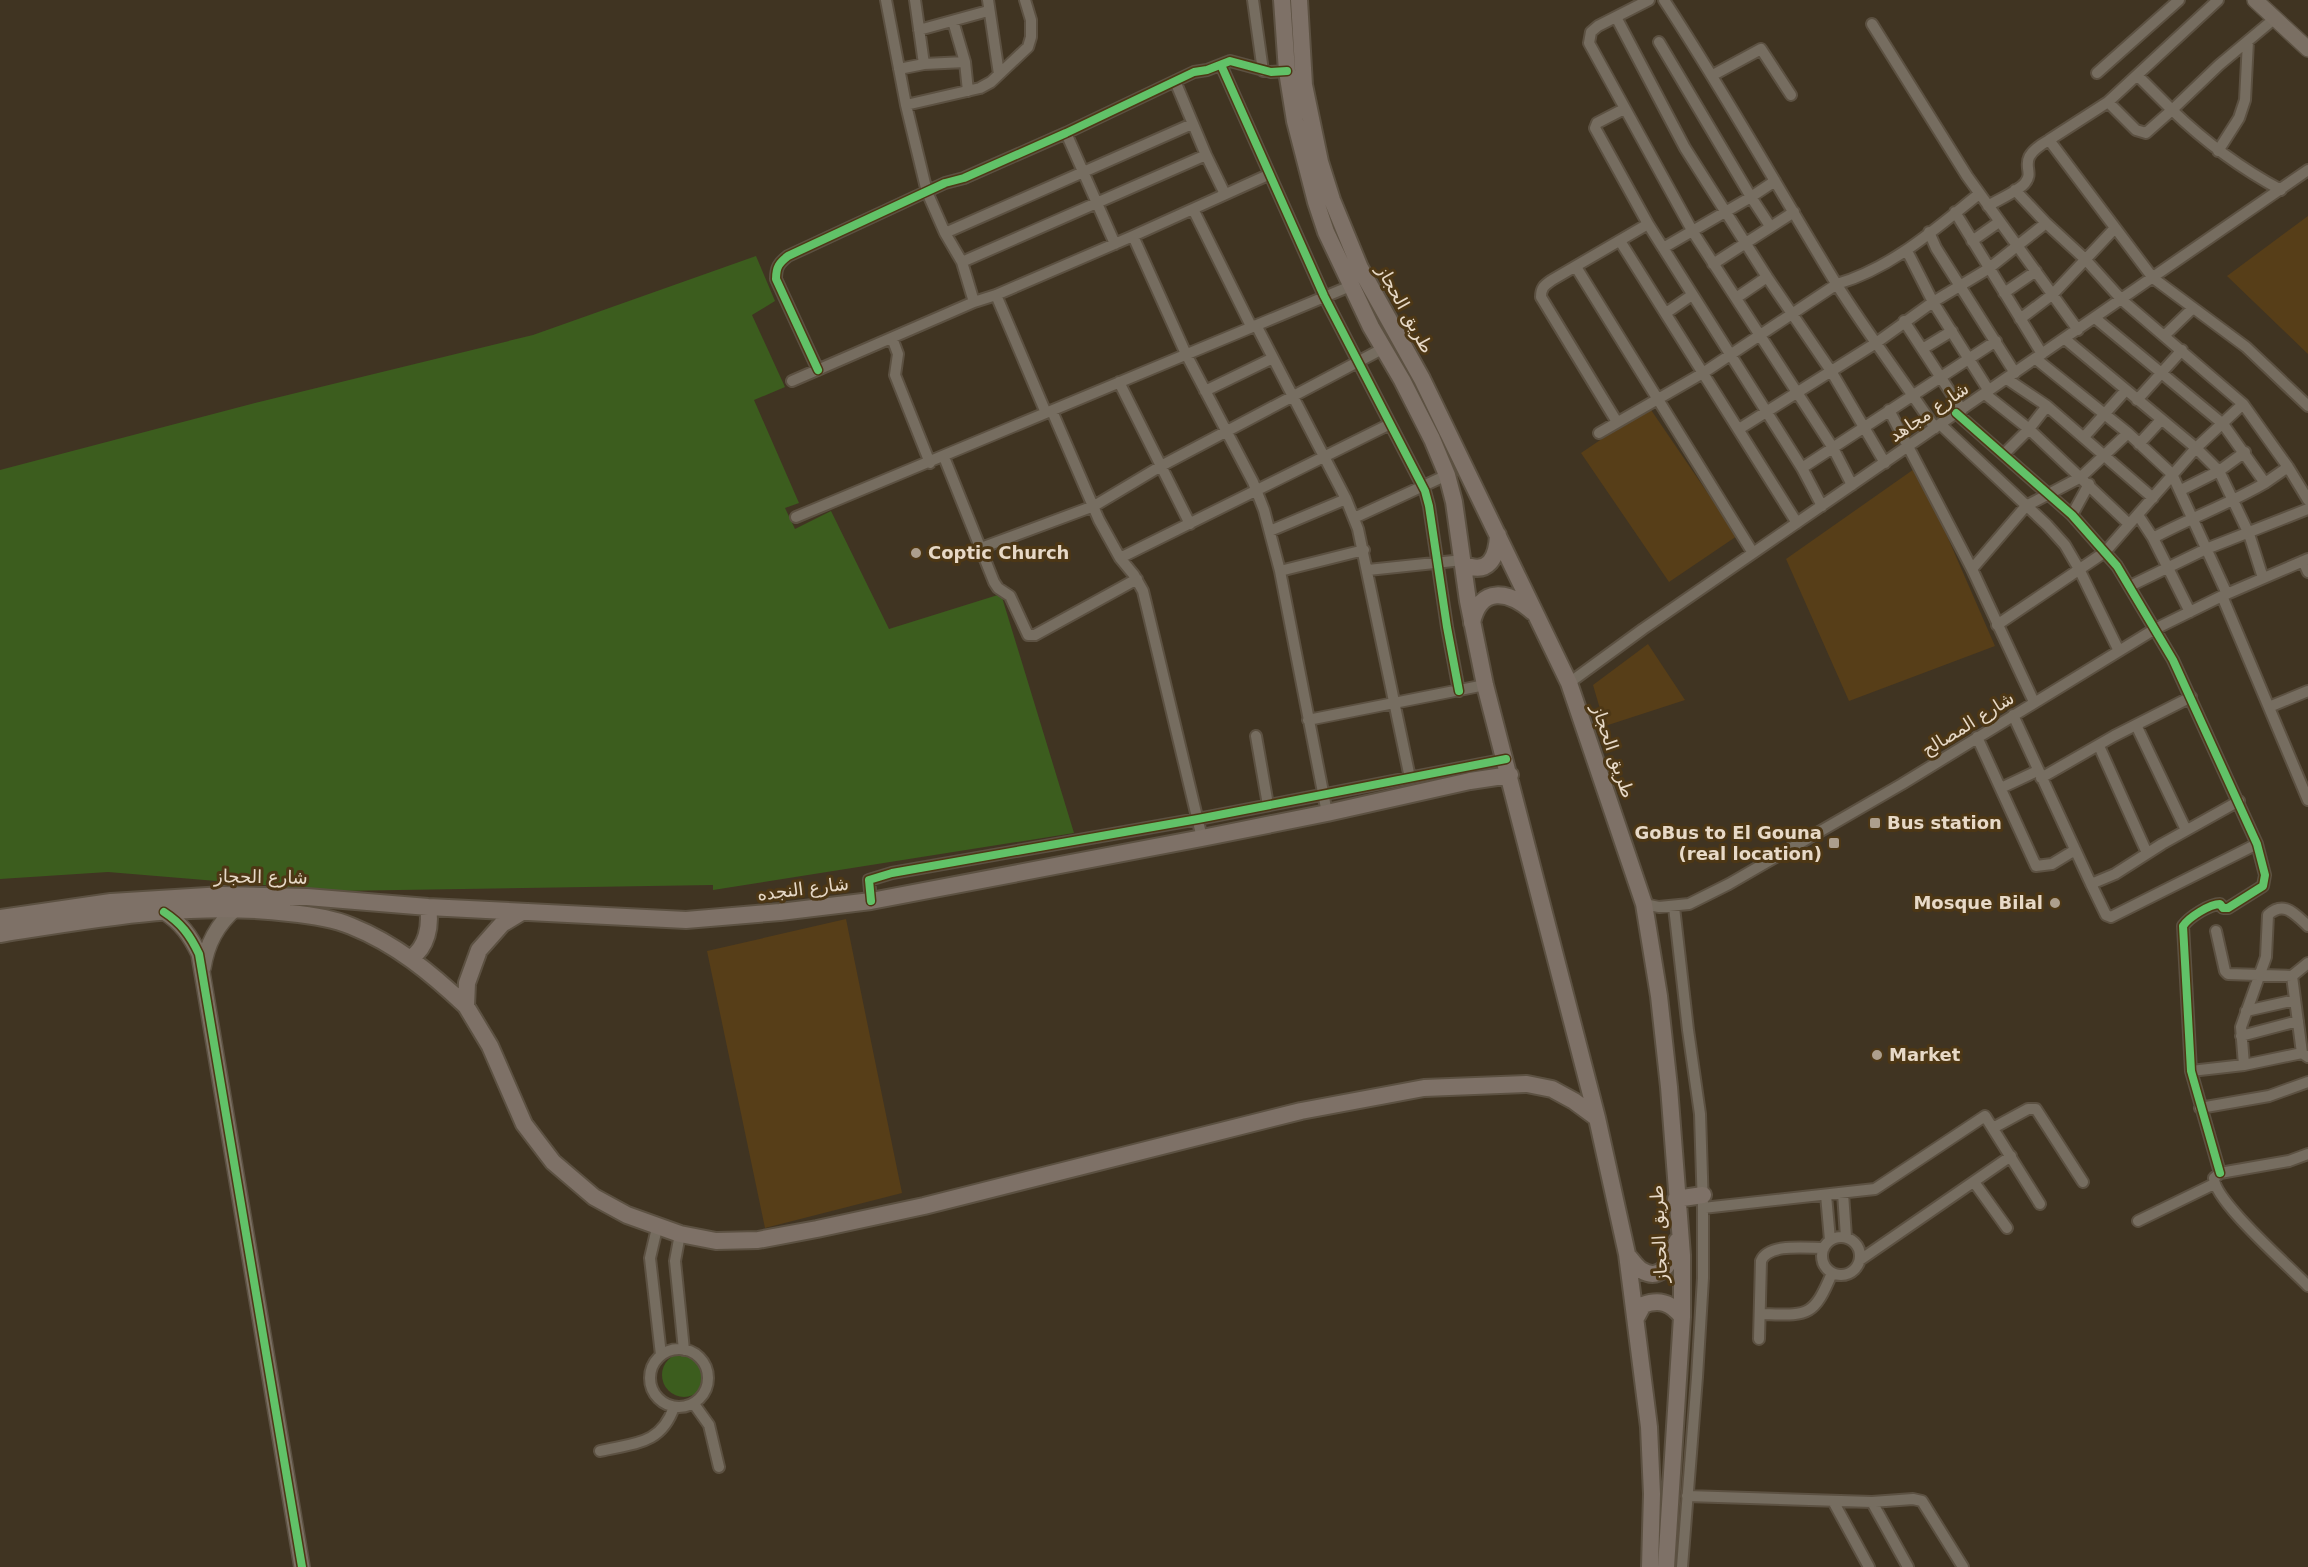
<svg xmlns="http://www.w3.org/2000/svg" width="2308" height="1567" font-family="'DejaVu Sans','Noto Naskh Arabic',sans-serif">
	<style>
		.built { fill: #573e18 }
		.green { fill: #3c5d1e }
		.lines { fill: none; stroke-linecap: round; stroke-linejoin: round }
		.street-casing { stroke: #5c5142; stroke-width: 14 }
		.secondary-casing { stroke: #5c5142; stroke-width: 18 }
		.primary-casing { stroke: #5c5142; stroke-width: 20 }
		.street { stroke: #766d60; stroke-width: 10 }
		.secondary { stroke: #7a6f63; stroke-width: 15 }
		.primary { stroke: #7e7167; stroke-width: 16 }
		.cycleway-casing { stroke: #4d3715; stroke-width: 11 }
		.cycleway { stroke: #61c268; stroke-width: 8 }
		.poi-dot { fill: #ad9f8d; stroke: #4d3715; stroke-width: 2 }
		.labels { text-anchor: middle; stroke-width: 6; stroke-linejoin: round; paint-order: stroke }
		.street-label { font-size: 18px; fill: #e7d9c7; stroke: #4d3715 }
		.poi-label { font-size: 18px; font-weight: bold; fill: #e7d9c7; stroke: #4d3715; text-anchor: start }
	</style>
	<rect width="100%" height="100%" fill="#403422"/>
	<path class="built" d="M2308,216v138l-81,-78z
		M1649,407l88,129 -68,46 -88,-129z
		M1917,467l78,179 -146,55 -63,-142z
		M1648,644l37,56 -80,26 -12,-41z
		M846,919l56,274 -137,35 -58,-277z"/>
	<path class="green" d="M756,256l19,45 -23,14 33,72 -31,13 45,103 -14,5 10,21 36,-18 58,118 112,-35 73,239 -361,57v-5l-377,6 -228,-19 -108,7v-409l255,-67 278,-68z
		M662 1375a22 22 0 1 1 44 0a22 22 0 1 1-44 0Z"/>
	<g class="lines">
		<defs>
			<path id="street" d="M886,0l20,105 21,87 18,41 17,29 12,40
				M915,0l9,64
				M988,0l11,74
				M1253,0l10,71
				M1649,0l-51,26 -7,6 -2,11 104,189 140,216 19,37
				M1664,0c61,93 115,190 173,285 31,49 66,95 98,143
				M2218,0l-110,102 -59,38 104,138 93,69 62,59
				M1616,17l69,131 82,129 64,94 54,92
				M2274,19l-55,46 -47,45c33,32 68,58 109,80
				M953,21l12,41 3,29
				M1872,24l95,152 111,154
				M919,30l69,-19
				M1659,42l92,155 24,-16
				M1221,65l103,231 101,195 4,15 18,121 12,64
				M899,69l25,-5 41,-2
				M2097,73l82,-73
				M1713,75l48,-26 30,46
				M1175,81l31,74 19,39
				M2108,102l28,28 10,3 26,-23 -35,-35
				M906,105l74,-17 11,-6 37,-35 3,-10v-17l-6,-20
				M1624,109l-27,14 -2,5 53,96 154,244 20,38
				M1066,133l49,111
				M2218,151l21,-33 6,-18 3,-59
				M2015,190l31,33 39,36 37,41 121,104 45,63 20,33
				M1988,206c9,-6 31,-15 37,-23 12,-14 -13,-22 24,-43
				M1193,209l58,117
				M1955,212l87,142
				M1929,232l7,16 79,125
				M945,233l247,-109
				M1133,236l53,118 67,128 11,28 16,61 47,242
				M1620,241l177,282
				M1972,241l27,-19
				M1663,248l88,-51 19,29
				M1907,251l26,51 56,89
				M962,262l244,-107
				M1713,264l81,-52
				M1576,267l177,286
				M2004,293l32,-22
				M996,295l50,118
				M1736,298l31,-21
				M1666,313l26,-18
				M2095,318l128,106 42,59c-36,21 -75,35 -112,55
				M2020,319l33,-25 62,-66
				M1904,321l58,89
				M1256,325l90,174 12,30 52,249
				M2165,335l28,-27
				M892,338l6,16 -3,21 35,88
				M2065,339l131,109 23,23 30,63 14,44
				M1924,348l28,-17
				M2036,359l92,74 44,41 55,120
				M818,370l-42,-91c0,-12 3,-16 12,-23l157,-73 19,-5 102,-45 128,-61 13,-2 23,-9 41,11 16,-1
				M2007,379l40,27 106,92
				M792,381l182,-79 22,-7 137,-59 135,-61
				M1119,382l71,142
				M1205,391l68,-33
				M1985,394l44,35 100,95
				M2137,400l45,-50
				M1889,410l83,159 62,133
				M1052,411l47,109 21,38 14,17 9,16 59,247
				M1956,413l116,102 45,51 56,94 84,184 8,31 -2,11 -35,22h-5l-3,-4c-10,0 -31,13 -37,22l8,145 29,102
				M1617,422l-76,-125c0,-10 4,-12 11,-17l96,-56
				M1941,425l106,100 18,20 14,24 40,82
				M1739,429l137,-86 57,-41 55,-33 58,-46
				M1599,433l104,-60 134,-89c55,-16 98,-55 142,-90
				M2084,437l42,-47
				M2139,444l22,-24
				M2004,454l25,-25 18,-23
				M944,457l50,125 4,6 12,8 18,39h7l102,-56
				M1802,468l194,-127
				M2265,483l23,-16
				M2181,490l38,-19 26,-19
				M2072,515l17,-31
				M2138,515l15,23 37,74
				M796,517l557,-232
				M1354,518l93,-43
				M1270,531l76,-32
				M981,548l113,-42 67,-40 223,-118
				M1120,558l270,-134
				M2303,561l5,11
				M1972,569l54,-63 55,-29 47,-44
				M1368,570l95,-10
				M1280,571l84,-21
				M2130,586l76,-37 102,-40
				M2222,596l86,204
				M1997,625l108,-73 91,-104 47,-44
				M1569,683l74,-54 665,-459
				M2269,707l39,-16
				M2013,715l78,169 24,-10 47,-30 77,-43
				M1308,720l177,-35
				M2136,725l50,105
				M1256,736l12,69
				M1977,737l59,129 16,-2 23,-14
				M2099,746l48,107
				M2041,778l73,-42 77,-39
				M2001,788l36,-17
				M2091,884l15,31 5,2 146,-73
				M871,901l-2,-21 23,-7 306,-54 308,-60
				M1644,904l15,3 30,-3 40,-20 173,-100 253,-155 67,-33 86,-37
				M1674,907l14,123 12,84 3,94v70l-6,99 -15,190
				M2216,931l9,40 3,3 64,2
				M2246,1011l49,-11
				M2241,1036l57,-15
				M2308,1057l-6,-4 -10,-77 16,-13
				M2244,1065l-3,-38 25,-70 2,-42c16,-15 27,-1 40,11
				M2191,1071l53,-6 58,-12
				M2200,1108l69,-12 39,-14
				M1993,1128l35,-19h8l47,73
				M2308,1154l-19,7 -69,12 -6,5c-1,22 76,89 94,108
				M1974,1182l33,46
				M1843,1193l3,44
				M1826,1195l4,45
				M1703,1208l172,-19 110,-73 55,88
				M2138,1221l76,-37
				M657,1228l-7,30 11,97
				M680,1234l-5,27 9,89
				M1822 1256a19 19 0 1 1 38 0a19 19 0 1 1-38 0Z
				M1860,1260l151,-104
				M1760,1314c47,1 53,5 72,-41
				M1759,1339l2,-78c7,-18 45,-13 63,-13
				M650 1378a29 29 0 1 1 58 0a29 29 0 1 1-58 0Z
				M694,1404l15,21 10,42
				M600,1451c34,-8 61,-6 74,-44
				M1687,1496l185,6 36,65
				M1833,1501l36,66
				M1872,1502l41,-3 9,2 41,66"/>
			<path id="secondary" d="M2255,0l53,49
				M164,912c17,11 26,23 35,42l103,613
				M203,968c4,-25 14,-43 32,-59"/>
			<path id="primary" d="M1282,0l5,71 8,50 21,81 10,30 45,95 31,53 30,59 15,36 7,27 14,99 17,84 112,433 30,136 22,173 3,67 -2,73
				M1299,0l5,85 16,77 12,38 28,68 62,111 147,304 75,221 15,92 10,91 13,168v62l-16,250
				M1463,564c26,12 34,-7 35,-29
				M1472,623c8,-38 37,-32 61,-11
				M522,912l-20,12 -23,26 -12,33 -1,23 24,40 34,78 29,38 41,35 33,18 53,19 36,7 42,-1 59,-11 107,-23 377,-95 123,-23 103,-4 25,5 22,12 23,17
				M0,918l111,-16 112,-7 84,2 121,10 258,13 94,-8 91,-11 331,-63 125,-25 143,-32 40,-6
				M0,934c95,-15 193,-33 289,-21 21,2 43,5 62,13 45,18 80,47 115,80
				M411,958c16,-11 20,-32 17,-51
				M1676,1199l27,-4
				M1627,1255c4,4 9,12 14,15 22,14 32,-13 36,-29
				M1636,1318l7,-13c16,-6 28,-3 39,12"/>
		</defs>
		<use href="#street" class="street-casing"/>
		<use href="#secondary" class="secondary-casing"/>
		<use href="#primary" class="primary-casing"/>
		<use href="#street" class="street"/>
		<use href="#secondary" class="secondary"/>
		<use href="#primary" class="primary"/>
		<defs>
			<path id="cycleway" d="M1221,65l103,231 101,195 4,15 18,121 12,64
				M818,370l-42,-91c0,-12 3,-16 12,-23l157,-73 19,-5 102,-45 128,-61 13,-2 23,-9 41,11 16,-1
				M1956,413l116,102 45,51 56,94 84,184 8,31 -2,11 -35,22h-5l-3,-4c-10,0 -31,13 -37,22l8,145 29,102
				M871,901l-2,-21 23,-7 306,-54 308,-60
				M164,912c17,11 26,23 35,42l103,613"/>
		</defs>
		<use href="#cycleway" class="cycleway-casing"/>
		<use href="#cycleway" class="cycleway"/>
	</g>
	<g class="poi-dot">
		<circle cx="916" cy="553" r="6"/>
		<rect x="1869" y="817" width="12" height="12" rx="3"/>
		<rect x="1828" y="837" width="12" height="12" rx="3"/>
		<circle cx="2055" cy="903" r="6"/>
		<circle cx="1877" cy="1055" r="6"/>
	</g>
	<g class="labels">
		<g class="street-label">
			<text transform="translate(1405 309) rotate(61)" y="6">طريق الحجاز</text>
			<text transform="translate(1929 412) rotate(-34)" y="6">شارع مجاهد</text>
			<text transform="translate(1968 724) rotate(-32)" y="6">شارع المصالح</text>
			<text transform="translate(1613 751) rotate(71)" y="6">طريق الحجاز</text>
			<text transform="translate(261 877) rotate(1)" y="6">شارع الحجاز</text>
			<text transform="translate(803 889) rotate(-7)" y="6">شارع النجده</text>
			<text transform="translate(1659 1234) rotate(-93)" y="6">طريق الحجاز</text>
		</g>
		<g class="poi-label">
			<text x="928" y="559">Coptic Church</text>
			<text x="1887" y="829">Bus station</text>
			<text x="1822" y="839" text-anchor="end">GoBus to El Gouna<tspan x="1822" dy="21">(real location)</tspan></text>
			<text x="2043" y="909" text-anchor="end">Mosque Bilal</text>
			<text x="1889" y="1061">Market</text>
		</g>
	</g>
</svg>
